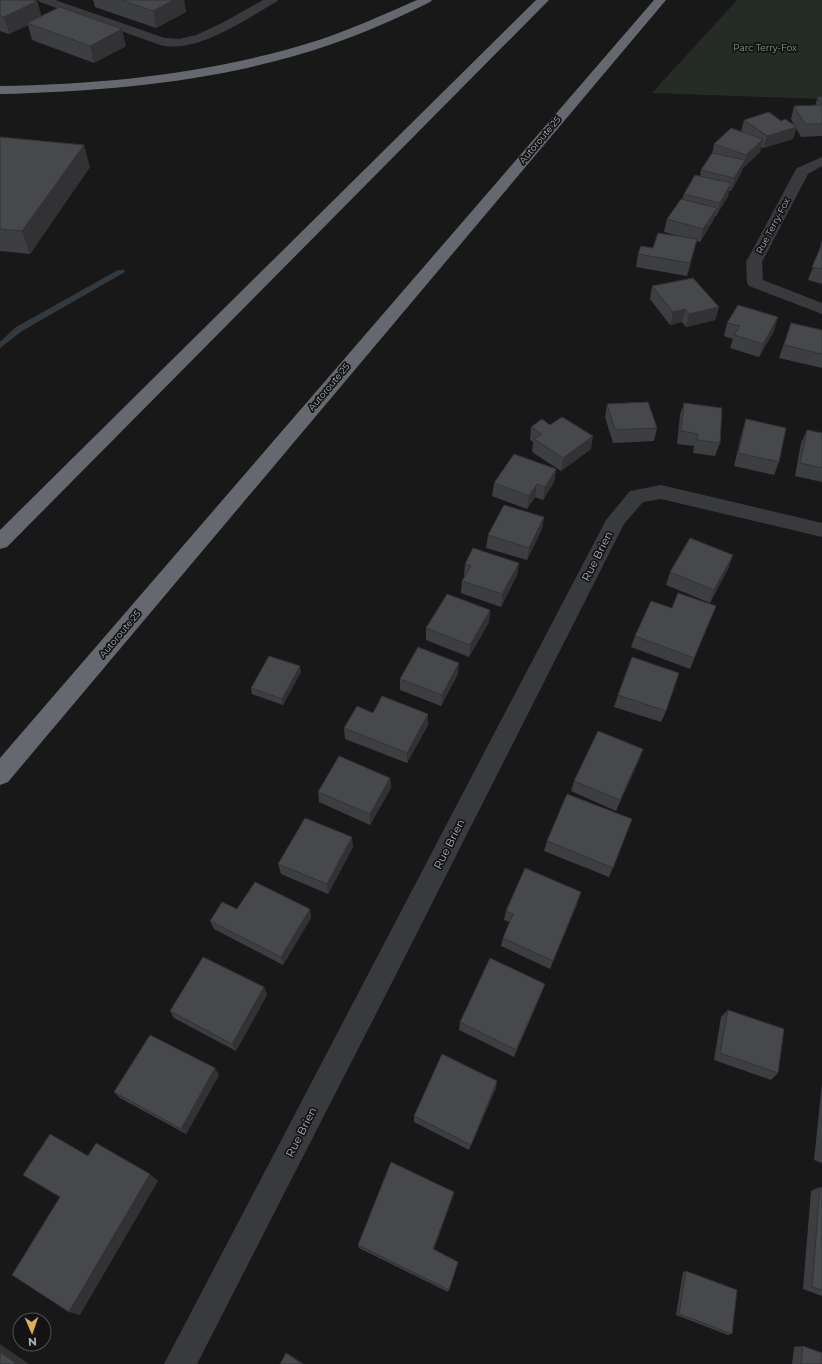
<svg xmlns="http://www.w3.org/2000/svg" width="822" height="1364" font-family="Montserrat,sans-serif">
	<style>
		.green { fill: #242c25 }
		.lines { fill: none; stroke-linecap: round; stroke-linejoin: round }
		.stream { fill: #323a41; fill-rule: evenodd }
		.minor { fill: #393a3e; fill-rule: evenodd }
		.highway { fill: #65686e; fill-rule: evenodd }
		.wall { fill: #3d3e41 }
		.shaded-wall { fill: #323235 }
		.building { fill: #47484c; stroke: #323235 }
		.labels { text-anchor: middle; stroke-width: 3.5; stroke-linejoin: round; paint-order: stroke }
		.far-park-label { font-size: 9px; fill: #84a186; stroke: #131314 }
		.far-street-label { font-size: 9px; fill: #abafb8; stroke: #131314 }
		.street-label { font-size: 11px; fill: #abafb8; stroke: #131314 }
	</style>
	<rect width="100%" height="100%" fill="#181819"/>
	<path class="green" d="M737,0h85v99l-170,-6z"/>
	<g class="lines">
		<path class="stream" d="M118,270h6l1,2 -103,59 -22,17v-6l16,-15z"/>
		<path class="minor" d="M38,0h17l110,38 14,1 17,-4 26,-12 41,-23h15l-2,2c-32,18 -78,52 -116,43l-120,-43z
			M822,157v9l-14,8 -46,88 1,18 59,23v11l-73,-28 -2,-3 -1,-21 49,-91 2,-3z
			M661,485l161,38v14l-161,-38 -18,3 -19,22 -246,486 -181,354h-33l442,-844 24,-29z"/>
		<path class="highway" d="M417,0h15l-2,2c-32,16 -64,30 -98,42 -106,37 -220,47 -332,50v-8c109,-2 217,-13 322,-47 32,-11 63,-25 95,-39z
			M536,0h13l-542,547 -7,2v-19z
			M654,0h12l-658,782 -8,3v-27z"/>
	</g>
	<path class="wall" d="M0,0l37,1 4,15 85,30 -32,17 -62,-23 -4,-15 -19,9 -9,-3z
		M93,0h91l2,12 -30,16 -61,-21z
		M818,97h4v39l-21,1 -5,-9 -3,11 -30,9 -2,-1 -1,5 -17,16 -2,5 -10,18h-2l-1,5 -12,20h-1l-2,5 -13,21 -3,-1 -10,35 -51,-9 2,-13 44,-17 -18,-5 3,-13 15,-20 2,-5 16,-18 1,-6 11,-16 2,-10 27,-12 3,-12 37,1 13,4 -3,-6 3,-13h21z
		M0,137l90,30 -60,87 -30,-3z
		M822,240v44l-14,-4 12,-30h-1z
		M652,286l67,21 -4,13 -29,7 -4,-5 -12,3 -20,-26z
		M727,323l47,8 -15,26 -29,-9 3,-9 -9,-3z
		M791,323l31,7v38l-43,-10z
		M684,403l36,40 -5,13 -22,-3 1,-7 -17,-2 3,-29z
		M607,404l50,24 -3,13 -41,2 -8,-26z
		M746,419l33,43 -5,13 -40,-9 8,-34z
		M550,425l41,24 -30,22 -29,-19 1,-10 -3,-2 1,-13z
		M807,430l15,3v49l-27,-6 6,-33z
		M556,469l-2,13 -11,18 -8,-3 -8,12 -35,-13 2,-13z
		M544,517l-2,12 -15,31 -41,-12 2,-13z
		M519,563l-2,12 -16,32 -40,-14 1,-12 3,-5h-1l1,-12z
		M729,567l-19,36 -44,-18 4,-13z
		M672,608l39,10 -21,51 -59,-22 4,-11z
		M490,610l-1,12 -20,35 -43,-17v-12z
		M301,672l-18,33 -31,-11 -1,-6z
		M458,674l-17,32 -41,-16v-11z
		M618,695l48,16 -5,11 -47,-15z
		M373,713l55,12 -21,38 -62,-24 -1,-11z
		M643,749l-4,11 -23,51 -45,-20 3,-10z
		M390,778l1,10 -21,37 -51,-23 -1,-10z
		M632,819l-23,58 -65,-26 3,-10z
		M353,847l-25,47 -47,-20 -3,-10z
		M578,902l-28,67 -49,-23 2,-8 7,-16 -6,-2 2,-9z
		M237,909h73l1,9 -28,47 -69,-36 -4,-8z
		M264,987l3,8 -31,56 -62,-33 -4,-7z
		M542,992l-28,65 -55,-27 1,-8z
		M728,1010l50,63 -7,7 -57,-20 7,-43z
		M219,1075l-33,59 -66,-36 -6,-6z
		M822,1083v80l-8,-3z
		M496,1088l-27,62 -55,-28v-6z
		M820,1187l2,1v108l-19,-7 8,-98z
		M453,1196l-19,53 24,13 -10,30 -89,-44 -1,-3z
		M686,1271l46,63 -4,1 -52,-20 7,-43z
		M803,1346l19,18h-30l2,-17z"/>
	<path class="shaded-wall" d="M174,0h10l2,12 -30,16 -3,-17z
		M37,1l5,17 -15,5 1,2 -19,9 -5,-17z
		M122,29l4,17 -32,17 -4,-17z
		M797,127l-4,12 -30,9 4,-12z
		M763,139l-3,13 -17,16 -2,5 -10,18 3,-13 11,-18 1,-5z
		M84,145l6,22 -60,87 -8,-23z
		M731,183l-3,13 -12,20 4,-13z
		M717,208l-4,13 -13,21 3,-13z
		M697,239l-3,13 -7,24 3,-13z
		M719,307l-4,13 -29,7 3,-13z
		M685,309l-3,13 -12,3 3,-13z
		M778,317l-4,14 -15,26 4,-13z
		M593,436l-2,13 -30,22 2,-13z
		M556,469l-2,13 -11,18 2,-13z
		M537,484l-2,13 -8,12 2,-13z
		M544,517l-2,12 -15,31 2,-12z
		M733,555l-4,12 -19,36 4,-13z
		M519,563l-2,12 -16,32 1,-13z
		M490,610l-1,12 -20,35 1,-12z
		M459,663l-1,11 -17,32 1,-11z
		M300,666l1,6 -18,33 -1,-6z
		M428,714v11l-21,38v-10z
		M643,749l-4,11 -23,51 4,-11z
		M390,778l1,10 -21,37v-11z
		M352,837l1,10 -25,47 -1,-10z
		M581,892l-3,10 -28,67 3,-8z
		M310,909l1,9 -28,47 -2,-8z
		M545,984l-3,8 -28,65 2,-7z
		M264,987l3,8 -31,56 -4,-7z
		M215,1068l4,7 -33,59 -5,-5z
		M497,1081l-1,7 -27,62 2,-5z
		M150,1174l8,7 -78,134 -11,-3z
		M454,1192l-1,4 -20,56v-3z
		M0,1344l29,20h-12l-17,-12z
		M286,1353l3,1 15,10h-2z"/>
	<path class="building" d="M0,0h33l4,1 -33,16 -4,-1z
		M121,0h53l-21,11z
		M60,7l62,22 -32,17 -63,-23z
		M818,97h4v7z
		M822,105v19h-17l-11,-18z
		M769,112l12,9 4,-2 12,8 -30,9 -23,-16z
		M731,128l32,11 -17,16 -32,-11z
		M0,137l84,8 -62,86 -22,-2z
		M712,153l33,7 -11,18 -33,-8z
		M695,175l36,8 -11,20 -36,-9z
		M681,199l36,9 -14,21 -36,-10z
		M658,233l39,6 -7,24 -52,-9 3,-8 12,2z
		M822,244v25l-10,-2z
		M693,278l26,29 -30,7 -4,-5 -12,3 -21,-26z
		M738,305l40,12 -15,27 -29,-9 6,-9 -13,-3z
		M791,323l31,7v24l-38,-9z
		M648,402l9,26 -42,2 -8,-26z
		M684,403l38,5 -2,35 -23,-3 1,-6 -17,-3z
		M562,417l31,19 -30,22 -29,-19 8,-5 -11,-7 11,-8 8,6z
		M746,419l40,9 -7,34 -41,-9z
		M807,430l15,3v35l-22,-5z
		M514,454l42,15 -11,18 -8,-3 -8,12 -35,-13z
		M504,505l40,12 -15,31 -41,-13z
		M690,538l43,17 -19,35 -44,-18z
		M473,548l46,15 -17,31 -40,-13 9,-15 -6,-2z
		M678,593l38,13 -22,52 -59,-22 16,-35 21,7z
		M447,594l43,16 -20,35 -44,-17z
		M418,647l41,16 -17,32 -42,-16z
		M269,656l31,10 -18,33 -31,-11z
		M632,657l47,16 -13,38 -48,-16z
		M382,696l46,18 -21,39 -63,-25 13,-22 16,7z
		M598,731l45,18 -23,51 -46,-19z
		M339,756l51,22 -20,36 -52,-22z
		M567,794l65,25 -19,49 -66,-27z
		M305,818l47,19 -25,47 -49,-20z
		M525,868l56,24 -28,69 -50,-23 10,-24 -7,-3z
		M255,882l55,27 -29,48 -71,-36 12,-19 15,7z
		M203,957l61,30 -32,57 -62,-33z
		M490,958l55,26 -29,66 -56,-28z
		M728,1010l56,19 -6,44 -58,-20z
		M150,1035l65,33 -34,61 -67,-37z
		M442,1054l55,27 -26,64 -57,-29z
		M50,1134l38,22 8,-13 54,31 -81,138 -57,-37 48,-78 -37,-22z
		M391,1162l63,30 -21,57 25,13 -9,28 -91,-45z
		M820,1187l2,1v102l-10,-3z
		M686,1271l51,19 -5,44 -53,-20z
		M803,1346l19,7v11h-21z
		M0,1352l17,12h-17z
		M286,1353l16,11h-22z"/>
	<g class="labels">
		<g class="far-park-label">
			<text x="765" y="51">Parc Terry-Fox</text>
		</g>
		<g class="far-street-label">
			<text transform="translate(540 140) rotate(-50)" y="3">Autoroute 25</text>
			<text transform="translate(773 226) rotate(-62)" y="3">Rue Terry-Fox</text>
			<text transform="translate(329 387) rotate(-50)" y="3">Autoroute 25</text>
			<text transform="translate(120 634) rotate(-50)" y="3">Autoroute 25</text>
		</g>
		<g class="street-label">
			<text transform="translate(597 556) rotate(-63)" y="4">Rue Brien</text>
			<text transform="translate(449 844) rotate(-63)" y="4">Rue Brien</text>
			<text transform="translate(301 1132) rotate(-63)" y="4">Rue Brien</text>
		</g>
	</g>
	<g transform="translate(32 1332) rotate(178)"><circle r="19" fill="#131314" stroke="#505156"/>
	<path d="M0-3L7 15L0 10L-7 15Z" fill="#e1af47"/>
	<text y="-6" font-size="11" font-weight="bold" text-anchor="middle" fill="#abafb8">N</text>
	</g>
</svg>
